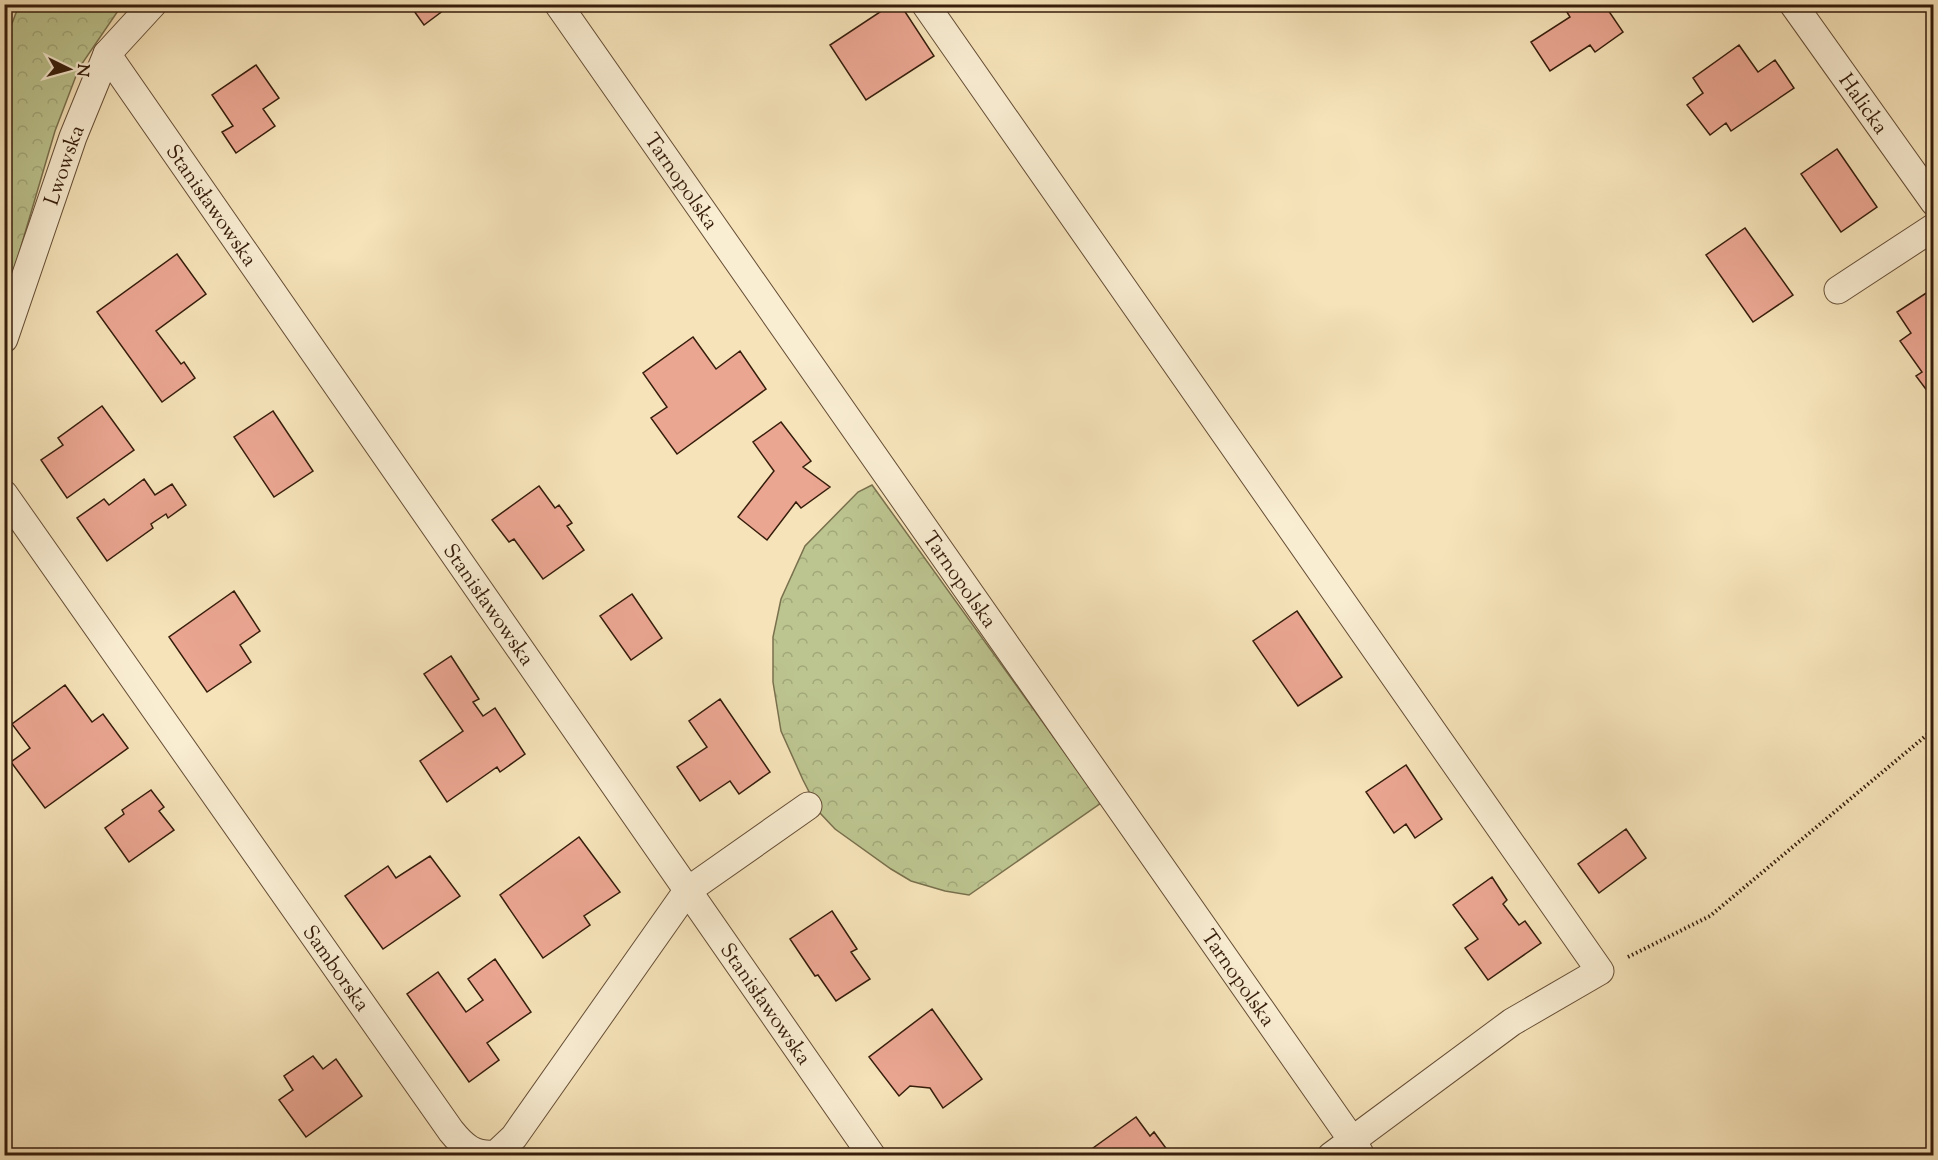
<svg xmlns="http://www.w3.org/2000/svg" width="1938" height="1160" font-family="'Sorts Mill Goudy',serif">
	<style>
		.forest { fill: url(#forest-crowns); stroke: #79704d; stroke-width: 1.5 }
		.building { fill: #eba692; stroke: #361d0b; stroke-width: 1.5 }
		.lines { fill: none; stroke-linecap: round; stroke-linejoin: round }
		.minor-casing { stroke: #664e36; stroke-width: 29 }
		.path { stroke: #361d0b; stroke-width: 4; stroke-dasharray: 1.5 3; stroke-linecap: butt }
		.minor { stroke: #f9edd2; stroke-width: 27 }
		.labels { text-anchor: middle; stroke-width: 4.5; stroke-linejoin: round; paint-order: stroke }
		.street-label { font-size: 21px; fill: #361d0b; stroke: #f9edd2 }
	</style>
	<defs>
		<pattern id="forest-crowns" width="20" height="18" patternUnits="userSpaceOnUse" patternTransform="scale(1.5)"><rect width="20" height="18" fill="#bcc48f"/><path d="M2 6a3 3 0 1 1 6 0M12 15a3 3 0 1 1 6 0" fill="none" stroke="#a2a87a"/></pattern>
	</defs>
	<rect width="100%" height="100%" fill="#f6e3b9"/>
	<filter id="stains"><feTurbulence type="fractalNoise" baseFrequency=".00333" numOctaves="4"/><feColorMatrix values="0 0 0 0 .2 0 0 0 0 .09 0 0 0 0 .02 0 0 0 .5 -.17"/></filter>
	<radialGradient id="worn" r=".72"><stop offset=".6" stop-color="#630" stop-opacity="0"/><stop offset="1" stop-color="#630" stop-opacity=".3"/></radialGradient>
	<path class="forest" d="M19,5h103l-43,63 -24,63 -50,170v-259z
		M872,485l229,318 -132,92 -24,-4 -34,-10 -20,-12 -56,-40 -15,-16 -17,-33 -22,-49 -8,-49v-45l8,-38 24,-53 53,-54z"/>
	<path class="building" d="M409,4h43l-28,21z
		M892,4h8l34,52 -68,44 -36,-55z
		M1562,4h42l19,28 -28,20 -5,-7 -40,26 -19,-29 39,-25z
		M1739,45l19,27 17,-12 19,28 -63,43 -5,-8 -16,12 -23,-30 16,-12 -10,-15z
		M256,65l23,33 -16,11 12,17 -39,27 -14,-21 11,-6 -21,-31z
		M1837,149l40,58 -36,25 -40,-58z
		M1745,228l48,67 -40,27 -47,-67z
		M177,254l29,40 -50,37 25,33 3,-2 11,16 -33,24 -65,-90z
		M1934,288v112l-18,-24 6,-4 -22,-31 11,-8 -14,-21z
		M693,337l23,32 24,-18 26,38 -89,65 -26,-36 16,-11 -24,-34z
		M102,406l32,44 -67,48 -26,-38 22,-15 -5,-7z
		M273,411l40,60 -39,26 -40,-60z
		M781,422l30,39 -8,6 27,20 -29,21 -5,-6 -29,38 -29,-23 36,-46 -21,-29z
		M144,479l11,16 17,-11 14,21 -18,13 -2,-4 -15,10 2,4 -46,33 -30,-43 27,-19 5,6z
		M539,486l16,22 4,-3 13,18 -5,3 17,24 -41,29 -29,-40 -5,3 -17,-22z
		M234,591l26,40 -20,14 11,17 -44,30 -38,-55z
		M632,594l30,44 -31,22 -31,-44z
		M1297,611l45,66 -44,29 -45,-65z
		M451,656l28,43 -6,3 10,14 12,-8 30,46 -25,18 -3,-5 -50,35 -27,-41 43,-30 -39,-57z
		M65,685l27,37 11,-8 25,34 -83,60 -34,-46 19,-14 -18,-24z
		M720,699l50,73 -31,22 -9,-13 -30,20 -23,-34 30,-20 -18,-26z
		M1406,765l36,54 -27,19 -9,-14 -12,9 -28,-41z
		M151,790l13,17 -5,4 15,19 -45,32 -24,-34 19,-14 -2,-4z
		M1626,829l20,29 -47,35 -21,-29z
		M579,837l41,55 -36,24 6,9 -47,33 -43,-63z
		M430,856l30,40 -77,53 -38,-53 43,-30 8,12z
		M1492,877l15,23 -4,4 16,21 6,-4 16,22 -53,37 -23,-32 13,-9 -25,-34z
		M832,911l25,38 -6,3 19,27 -34,22 -18,-26 -3,1 -25,-37z
		M495,959l36,53 -44,31 12,17 -30,22 -62,-88 31,-22 28,40 17,-12 -15,-21z
		M932,1009l50,70 -39,29 -13,-20 -20,-2 -11,10 -30,-39z
		M313,1056l10,13 13,-10 26,37 -56,41 -27,-37 14,-10 -9,-14z
		M1136,1117l14,19 4,-4 14,19 -4,5h-82z"/>
	<g class="lines">
		<defs>
			<g id="minor">
				<path id="s1" d="M558,4l794,1136 8,14"/>
				<path d="M925,4l675,967 -88,51 -181,134"/>
				<path id="s2" d="M1793,4l141,198"/>
				<path id="s3" d="M107,54l765,1102"/>
				<path d="M1838,290l96,-63"/>
				<path id="s4" d="M4,339l69,-202 34,-83 46,-50"/>
				<path id="s5" d="M4,494l447,637c13,16 23,25 45,23l18,-17 173,-246 121,-85"/>
			</g>
		</defs>
		<use href="#minor" class="minor-casing"/>
		<path class="path" d="M1628,957l82,-41 224,-187"/>
		<use href="#minor" class="minor"/>
	</g>
	<g class="labels">
		<g class="street-label">
			<text dy="7" stroke="none"><textPath href="#s2" startOffset="122">Halicka</textPath></text>
			<text dy="7" stroke="none"><textPath href="#s4" startOffset="184">Lwowska</textPath></text>
			<text dy="7" stroke="none"><textPath href="#s1" startOffset="216">Tarnopolska</textPath></text>
			<text dy="7" stroke="none"><textPath href="#s3" startOffset="184">Stanisławowska</textPath></text>
			<text dy="7" stroke="none"><textPath href="#s1" startOffset="702">Tarnopolska</textPath></text>
			<text dy="7" stroke="none"><textPath href="#s3" startOffset="670">Stanisławowska</textPath></text>
			<text dy="7" stroke="none"><textPath href="#s5" startOffset="579">Samborska</textPath></text>
			<text dy="7" stroke="none"><textPath href="#s1" startOffset="1188">Tarnopolska</textPath></text>
			<text dy="7" stroke="none"><textPath href="#s3" startOffset="1156">Stanisławowska</textPath></text>
		</g>
	</g>
	<rect width="1938" height="1160" fill="none" stroke="#f6e3b9" stroke-width="24"/>
	<rect x="6" y="6" width="1926" height="1148" fill="none" stroke="#361d0b" stroke-width="3"/>
	<rect x="12" y="12" width="1914" height="1136" fill="none" stroke="#361d0b" stroke-width="1.5"/>
	<g transform="translate(69 69) rotate(95)" stroke="#f9edd2" stroke-width="4.5" paint-order="stroke">
	<path d="M0-4.5L10 22L0 15L-10 22Z" fill="#361d0b"/>
	<text y="-9" font-size="16" font-weight="bold" text-anchor="middle" fill="#361d0b">N</text>
	</g>
	<rect width="100%" height="100%" filter="url(#stains)"/>
	<rect width="100%" height="100%" fill="url(#worn)"/>
</svg>
